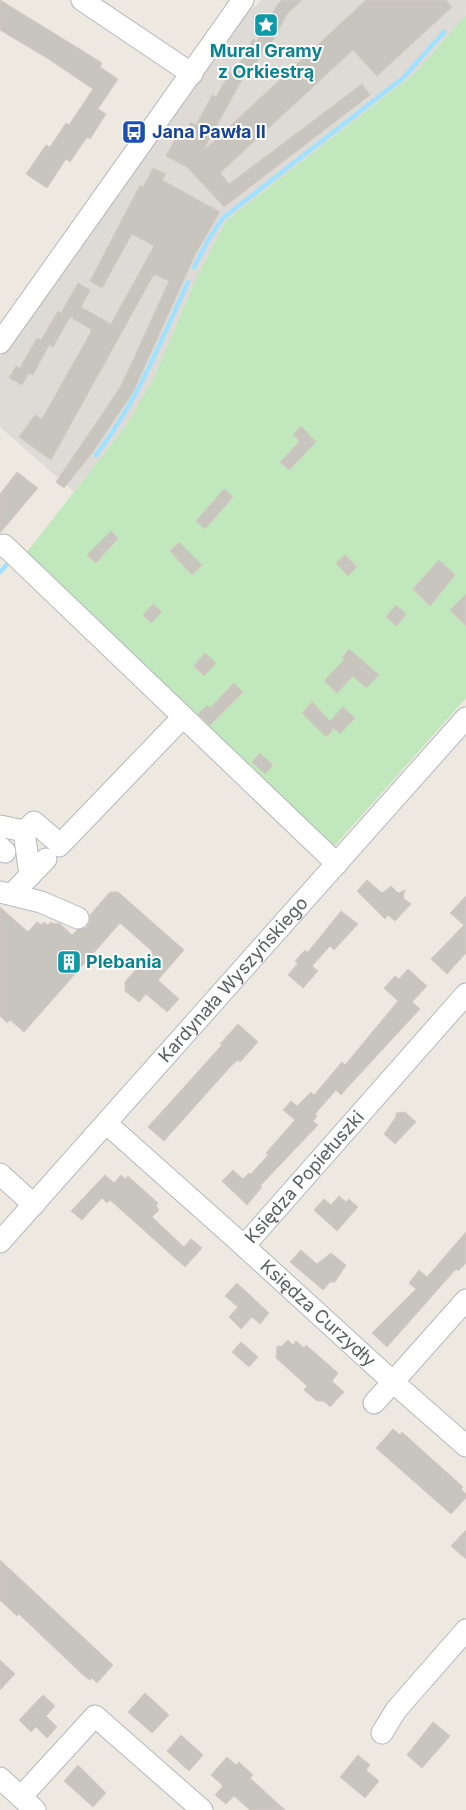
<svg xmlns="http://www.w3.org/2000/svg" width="466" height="1810" font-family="Inter,sans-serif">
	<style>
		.industrial { fill: #dedbd6 }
		.green { fill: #c1e7bc }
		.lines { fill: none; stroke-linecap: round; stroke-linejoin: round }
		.stream { stroke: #9fe1ff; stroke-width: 4.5 }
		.building { fill: #c8c4be; stroke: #d2cabf }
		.minor-casing { stroke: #b4b8bc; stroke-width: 23 }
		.minor { stroke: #fff; stroke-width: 21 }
		.labels { text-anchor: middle; stroke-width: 4; stroke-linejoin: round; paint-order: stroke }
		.culture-label { font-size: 18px; font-weight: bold; fill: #0d838f; stroke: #fff }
		.transit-label { font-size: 18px; font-weight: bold; fill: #164399; stroke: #fff; text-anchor: start }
		.street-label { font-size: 18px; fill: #5a5f63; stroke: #fff }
	</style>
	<rect width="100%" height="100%" fill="#ede9e1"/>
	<path class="industrial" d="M262,0h204v15l-51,58 -189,148 -30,58 -43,101 -28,47 -51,65 -74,-65v-70l218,-316z"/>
	<path class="green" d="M466,15v683l-135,152 -308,-293 102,-130 28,-47 43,-101 30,-58 189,-148z"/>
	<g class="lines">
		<path class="stream" d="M194,267l16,-30 13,-19 180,-140 41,-46
			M96,455c41,-53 64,-112 92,-173
			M0,572l9,-10"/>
	</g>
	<path class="building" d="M0,0l91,56 11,7 -2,4 18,12 -20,30 8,5 -7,11 -9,14 -3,-2 -17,25 -4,-3 -19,29 -21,-14 20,-29 4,2 16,-24 3,2 24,-36 -46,-31 -47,-28z
		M282,0h20l-15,14 -18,34 -4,-2 -16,30 -4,-2 -42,77 163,-151h80l6,7 -75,69 -24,-26 -133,123 9,11 133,-100 8,11 -146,112 -37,-40 -21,-11 10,-18 5,3 10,-19 5,3 16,-30 4,2 17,-30 3,2 17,-30 4,2 20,-36z
		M153,168l13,6 -4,6 58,32 -24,41 -63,139 -41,61 -28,35 -8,-6 65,-96 48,-105 -15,-7 -103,186 -32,-23 16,-22 7,4 50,-89 -22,-13 -17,30 -4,-2 -16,30 -4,-2 -7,12 -13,-7 7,-12 4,2 17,-30 4,2 17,-29 3,2 17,-30 12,7 -9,17 30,17 43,-78 -22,-12 -30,54 -12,-7 50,-96 3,2z
		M301,426l15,16 -27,28 -9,-8 20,-21 -7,-6z
		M17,472l21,16 -38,45v-39z
		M224,489l9,8 -28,32 -9,-8z
		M111,531l7,7 -22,25 -9,-8z
		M179,542l23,23 -10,10 -22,-24z
		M345,555l12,12 -9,9 -12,-13z
		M439,560l16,15 -25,31 -17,-17z
		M466,594v32l-16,-16z
		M153,604l9,8 -11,11 -8,-8z
		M396,605l10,9 -9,12 -11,-9z
		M349,649l30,26 -13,13 -13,-12 -16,17 -13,-12 20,-21 -2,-2z
		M205,653l11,10 -12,13 -10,-10z
		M234,683l9,9 -33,33 -12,-11 9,-9 3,3z
		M312,702l18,19 13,-14 12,11 -15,16 -6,-6 -8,9 -24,-24z
		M260,753l13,12 -8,9 -13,-12z
		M367,880l15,13 9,-7 7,7 7,-3 -2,8 8,6 -16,17 -7,-6 -3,4 -28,-28z
		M110,892h8l66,58 -26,30 21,19 -12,13 -21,-18 -7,8 -14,-11v-9l27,-31 -32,-28 -96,109 -14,-12 -3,3 -7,-7v-109l28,25 9,-10 5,3 2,-3 4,3 3,-3 3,2 5,-1 13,12 5,-5 9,-2 4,-6v-7z
		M466,896v57l-19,21 -16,-15 33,-34 -14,-12z
		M341,911l17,13 -24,26 -4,-4 -18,20 6,5 -15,17 -15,-13 10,-12 -3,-2 10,-11 3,2z
		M408,969l19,17 -15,16 8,7 -74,80 -5,6 -5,-5 -21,24 2,2 -4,5 5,4 -58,61 2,1 -15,18 -25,-24 11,-11 10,9 6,-6 2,1 17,-19 -2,-2 29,-33 -12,-10 8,-9 6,5 14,-14 3,3 28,-33 3,3 53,-64 -14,-13 11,-12 4,3z
		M238,1024l20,18 -18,20 -2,-2 -7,6 -67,75 -16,-14 74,-82 -2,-1z
		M405,1112l11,10 -21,22 -11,-10 12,-17v-4z
		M105,1175l9,8 7,-8 4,4 3,-3 30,27 -2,3 3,4 -7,7 32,30 7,-8 11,9 -17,19 -75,-67 -3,3 -5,-5 -20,22 -11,-9z
		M339,1196l7,6 3,-3 9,8 -21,24 -23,-21 10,-11 7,6z
		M466,1232v31l-8,8 -2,-2 -69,78 -15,-14 44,-44 -7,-6 10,-13 8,7z
		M301,1250l16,14 14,-11 15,12 -11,17h-5l-7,8 -33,-28z
		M237,1283l32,30 -9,11 -8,-7 -11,12 -12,-12 9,-10 -13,-11z
		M288,1340l5,5 3,-4 8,7 2,-3 32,28 -6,8 12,11 -14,15 -6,-6h-7l-13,-11 3,-4 -31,-28 1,-12h5z
		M241,1342l17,15 -9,10 -17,-15z
		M393,1429l7,6 2,-3 61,55 -2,2 5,5v4l-15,16 -75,-66z
		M466,1530v29l-15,-13z
		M0,1560l113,105 -16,18 -5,-5 -2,2 -6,-4 -65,-62 -2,2 -17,-16z
		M0,1660l15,14 -15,16z
		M145,1693l24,22 -17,18 -24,-21z
		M43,1695l12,11 -9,10 11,11 -10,11 -11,-11 -5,5 -12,-12z
		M433,1722l17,14 -28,32 -15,-13z
		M181,1735l22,20 -14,16 -22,-20z
		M358,1755l12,10 -4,5 13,11 -14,17 -25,-21z
		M227,1757l9,8 3,-3 14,13 -3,3 35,32h-35l-16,-14 -8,8 -11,-9 8,-9 -12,-11z
		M78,1765l28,28 -13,14 -29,-26z"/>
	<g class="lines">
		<defs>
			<g id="minor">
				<path d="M82,0l110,74"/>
				<path d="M0,343l243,-343"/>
				<path d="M0,546l4,-1 333,319"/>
				<path d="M0,826l24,5 10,-9 21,18"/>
				<path d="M24,831l6,45"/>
				<path d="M59,846l123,-128"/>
				<path d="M0,847l5,5"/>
				<path d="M0,892l41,10 37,16"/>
				<path d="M12,894l34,-35"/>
				<path id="s1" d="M107,1124l137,122 222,-252"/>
				<path d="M0,1174l34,31"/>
				<path id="s2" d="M0,1242l466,-524"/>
				<path id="s3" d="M244,1246l149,136 73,-82"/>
				<path d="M374,1403l19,-21 73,64"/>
				<path d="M382,1733l14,-23 70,-80"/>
				<path d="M0,1778l35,32"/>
				<path d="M21,1797l74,-81 107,94"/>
			</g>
		</defs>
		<use href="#minor" class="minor-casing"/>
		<use href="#minor" class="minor"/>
	</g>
	<defs>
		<symbol id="sight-square" viewBox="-11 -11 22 22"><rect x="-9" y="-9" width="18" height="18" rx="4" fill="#0f9aa8" stroke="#fff"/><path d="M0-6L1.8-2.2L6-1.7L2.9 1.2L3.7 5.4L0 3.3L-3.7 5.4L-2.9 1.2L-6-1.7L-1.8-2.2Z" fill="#fff"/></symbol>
		<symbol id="bus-square" viewBox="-11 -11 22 22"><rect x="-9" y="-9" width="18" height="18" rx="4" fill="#1a4fb4" stroke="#fff"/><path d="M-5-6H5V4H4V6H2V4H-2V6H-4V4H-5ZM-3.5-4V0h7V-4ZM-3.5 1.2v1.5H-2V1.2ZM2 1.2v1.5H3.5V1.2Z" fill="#fff"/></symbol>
		<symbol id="building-square" viewBox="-11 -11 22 22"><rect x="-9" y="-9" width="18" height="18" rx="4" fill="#0f9aa8" stroke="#fff"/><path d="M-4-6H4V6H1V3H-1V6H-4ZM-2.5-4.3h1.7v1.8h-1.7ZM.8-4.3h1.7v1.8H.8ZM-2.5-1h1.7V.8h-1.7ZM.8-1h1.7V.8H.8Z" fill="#fff"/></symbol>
	</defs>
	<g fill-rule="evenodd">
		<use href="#sight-square" x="252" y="11" width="28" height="28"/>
		<use href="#bus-square" x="120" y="118" width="28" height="28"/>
		<use href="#building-square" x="55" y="948" width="28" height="28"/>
	</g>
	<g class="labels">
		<g class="culture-label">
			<text x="266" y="57">Mural Gramy<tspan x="266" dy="21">z Orkiestrą</tspan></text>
			<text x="86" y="968" text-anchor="start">Plebania</text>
		</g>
		<g class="transit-label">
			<text x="152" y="138">Jana Pawła II</text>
		</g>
		<g class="street-label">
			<text dy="6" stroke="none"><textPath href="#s2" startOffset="351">Kardynała Wyszyńskiego</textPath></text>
			<text dy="6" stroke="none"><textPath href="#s1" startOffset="275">Księdza Popiełuszki</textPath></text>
			<text dy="6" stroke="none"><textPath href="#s3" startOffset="100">Księdza Curzydły</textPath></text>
		</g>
	</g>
</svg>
